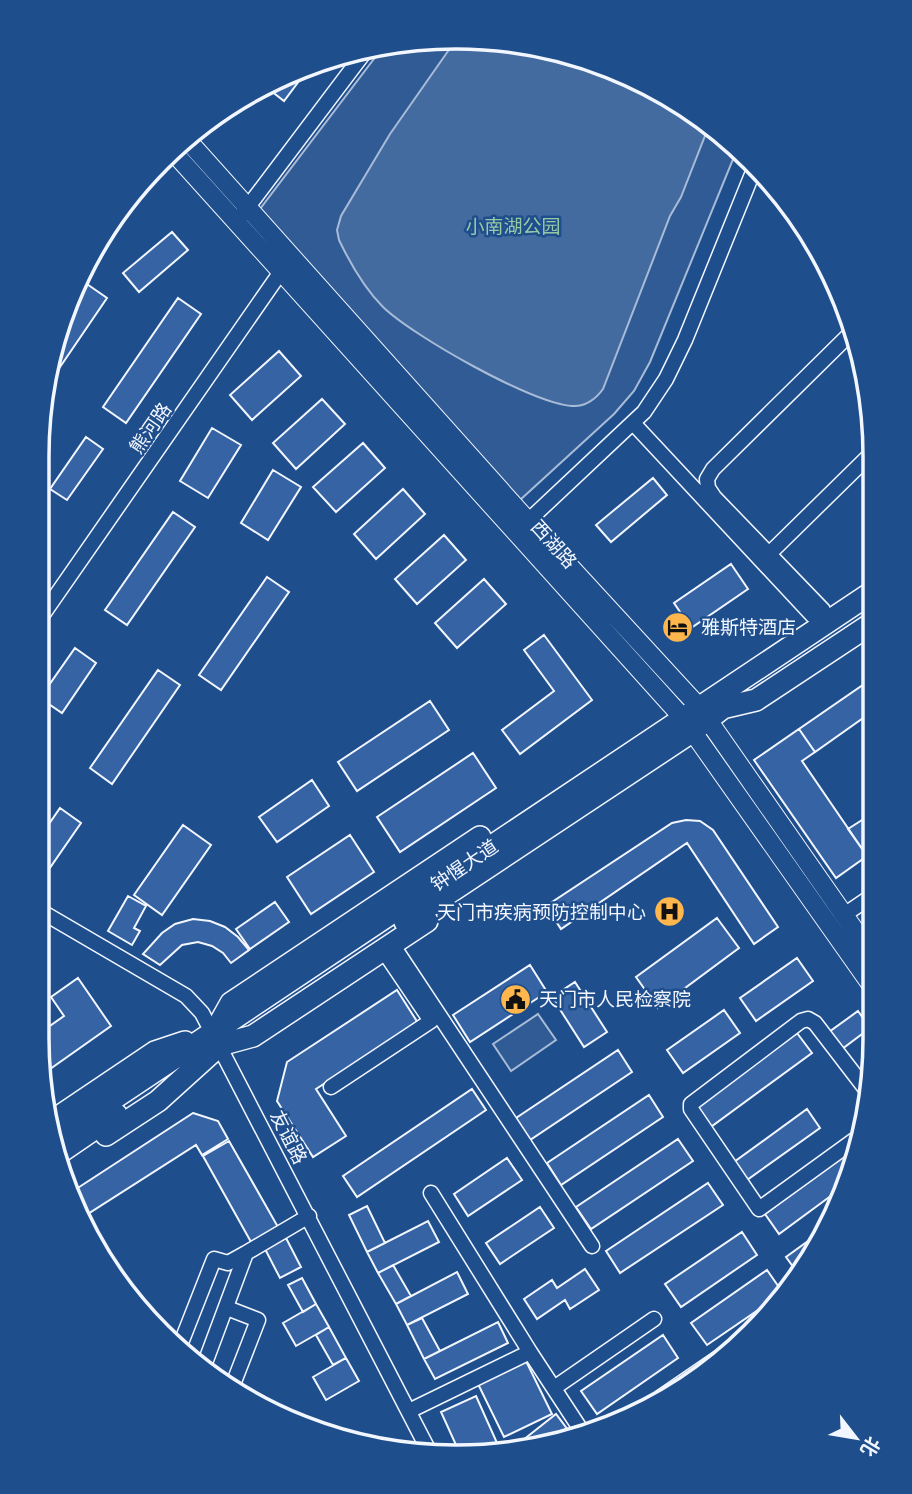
<svg xmlns="http://www.w3.org/2000/svg" width="912" height="1494" font-family="'Exo 2','Noto Sans SC',sans-serif">
	<style>
		.built { fill: #305b95; stroke: #a8bbd7; stroke-width: 2 }
		.water { fill: #446ba0; stroke: #a8bbd7; stroke-width: 2 }
		.building { fill: #3563a3; stroke: #f2f6ff; stroke-width: 2 }
		.lines { fill: none; stroke-linecap: round; stroke-linejoin: round }
		.minor-casing { stroke: #f2f6ff; stroke-width: 17 }
		.major-casing { stroke: #f2f6ff; stroke-width: 20 }
		.highway-casing { stroke: #f2f6ff; stroke-width: 24 }
		.minor { stroke: #1f4e8c; stroke-width: 14 }
		.major { stroke: #1f4e8c; stroke-width: 18 }
		.highway { stroke: #1f4e8c; stroke-width: 21 }
		.labels { text-anchor: middle; stroke-width: 5; stroke-linejoin: round; paint-order: stroke }
		.park-label { font-size: 19px; fill: #97c8a6; stroke: #1f4e8c }
		.street-label { font-size: 19px; fill: #f2f6ff; stroke: #1f4e8c }
		.poi-label { font-size: 19px; fill: #f2f6ff; stroke: #1f4e8c; text-anchor: start }
		.rim { fill: none; stroke: #f2f6ff; stroke-width: 3.5 }
	</style>
	<rect width="100%" height="100%" fill="#1f4e8c"/>
	<path class="built" d="M401,40l163,11 147,72 25,29 -86,210 -16,29 -20,23 -94,86 -260,-291 123,-162z
		M538,1014l18,26 -45,31 -18,-27z"/>
	<path class="water" d="M453,44l111,7 146,72 -29,74 -11,19 -67,173c-7,10 -18,18 -31,17 -41,-3 -159,-70 -189,-99 -18,-18 -33,-44 -44,-67l-2,-10 4,-14 49,-82z"/>
	<path class="building" d="M305,73l-21,28 -18,-14 1,-1z
		M172,232l16,18 -49,42 -16,-19z
		M84,282l23,16 -64,94 22,-81z
		M178,298l23,16 -75,109 -23,-16z
		M279,351l22,25 -49,44 -22,-25z
		M322,399l23,25 -49,45 -23,-26z
		M212,428l29,17 -33,53 -28,-17z
		M86,437l17,12 -36,51 -17,-11z
		M363,443l22,25 -49,44 -23,-25z
		M273,470l28,17 -33,53 -27,-17z
		M653,478l14,17 -56,47 -15,-17z
		M403,489l22,25 -49,45 -22,-25z
		M173,512l22,15 -68,98 -22,-15z
		M444,535l22,25 -49,44 -22,-25z
		M731,564l17,25 -57,39 -17,-25z
		M267,577l22,15 -68,98 -22,-15z
		M484,579l22,25 -49,44 -22,-25z
		M544,635l48,65 -72,54 -18,-24 52,-39 -30,-41z
		M75,648l21,15 -34,50 -22,-15z
		M158,670l22,15 -68,99 -22,-16z
		M873,678v33l-58,41 -16,-23z
		M430,701l19,29 -92,61 -19,-29z
		M799,729l16,23 -13,9 65,95 -31,22 -82,-118z
		M473,753l23,35 -96,64 -23,-35z
		M312,780l17,26 -52,36 -18,-25z
		M60,808l21,15 -34,49 -9,-6v-26z
		M873,813v40l-6,3 -19,-27z
		M686,820l14,1 13,9 65,97 -24,17 -67,-101 -126,86 -15,-23 126,-83z
		M183,825l28,20 -49,70 -28,-20z
		M350,835l24,37 -63,42 -24,-37z
		M128,896l18,10 -12,22 6,3 -8,14 -24,-14z
		M275,902l14,20 -39,27 -14,-20z
		M717,918l22,30 -81,60 -22,-31z
		M193,919l17,2 15,6 13,10 11,13 -18,13 -8,-10 -11,-7 -14,-4 -16,3 -22,20 -17,-11 19,-21 13,-9z
		M797,958l16,23 -57,40 -16,-23z
		M530,965l17,27 -77,50 -17,-27z
		M78,978l33,48 -68,48 -6,-39 27,-19 -13,-19z
		M575,982l32,50 -23,15 -32,-50z
		M397,990l21,33 -102,66 30,47 -33,21 -36,-56 10,-39z
		M724,1010l16,23 -57,40 -16,-23z
		M858,1011l12,17 -28,21 -13,-17z
		M797,1033l15,20 -104,76 -15,-20z
		M618,1050l14,22 -102,68 -14,-22z
		M472,1089l14,21 -129,87 -14,-21z
		M649,1095l14,22 -102,68 -14,-22z
		M807,1109l13,19 -73,52 -13,-18z
		M193,1113l25,8 10,18 -26,16 -6,-10 -113,72 -13,-24z
		M678,1139l15,22 -102,68 -15,-22z
		M229,1141l49,86 -27,15 -48,-86z
		M857,1146l-10,38 -68,50 -14,-20z
		M507,1158l15,22 -54,36 -14,-22z
		M708,1183l15,22 -103,68 -14,-22z
		M367,1206l18,37 -18,9 -18,-37z
		M540,1207l14,21 -54,36 -14,-21z
		M428,1221l11,21 -61,31 -11,-21z
		M826,1228l-27,47 -13,-18z
		M742,1232l15,23 -76,52 -16,-23z
		M286,1238l15,29 -21,11 -15,-29z
		M393,1265l18,31 -15,8 -18,-31z
		M585,1269l14,21 -29,19 -5,-9 -28,19 -13,-20 28,-19 5,8z
		M767,1270l16,23 -76,52 -16,-22z
		M457,1272l11,22 -61,31 -11,-21z
		M302,1278l14,26 -13,8 -15,-27z
		M316,1304l13,23 -33,19 -13,-23z
		M422,1318l18,33 -16,8 -17,-34z
		M498,1322l10,21 -73,36 -11,-20z
		M329,1327l17,31 -13,7 -17,-30z
		M663,1335l15,23 -81,56 -16,-23z
		M346,1358l13,23 -33,19 -13,-23z
		M525,1359l27,55 -48,23 -27,-55z
		M476,1396l21,47 16,5 43,-34 18,24 -113,18 -20,-44z"/>
	<g class="lines">
		<defs>
			<path id="minor" d="M241,216l123,-163
				M633,423l180,193
				M528,521l116,-109 22,-33 19,-39 68,-168
				M769,554l105,-103
				M823,610l-109,-113 -6,-9 -1,-9 6,-10 142,-140
				M39,620l248,-357
				M37,909l149,87 16,17 228,440
				M844,915l28,-19
				M392,944l200,302
				M331,1087l100,-66 -48,-71
				M860,1136l-101,73 -68,-100v-5l110,-83 7,-2 7,4 56,73
				M431,1193l99,159
				M227,1308l31,12 -26,67
				M179,1348l35,-89 14,4 18,-10
				M202,1371l44,-118 63,-37
				M554,1388l100,-69
				M661,1397l76,-52
				M409,1411l121,-59 55,84
				M316,1432l1,-2"/>
			<path id="major" d="M190,143l338,378 171,186 173,248
				M176,155l507,563 189,268"/>
			<path id="highway" d="M722,708l34,-8 118,-78
				M405,922l288,-191 39,-30
				M217,1028l14,-25 249,-166
				M51,1122l104,-70 30,-10
				M106,1135l52,-34 62,-56 33,-9 174,-115
				M53,1139l821,-548
				M56,1155l60,-41"/>
		</defs>
		<use href="#minor" class="minor-casing"/>
		<use href="#major" class="major-casing"/>
		<use href="#highway" class="highway-casing"/>
		<use href="#minor" class="minor"/>
		<use href="#major" class="major"/>
		<use href="#highway" class="highway"/>
	</g>
	<defs>
		<symbol id="hotel-disc" viewBox="-11 -11 22 22"><circle r="9.5" fill="#ffb74d" stroke="#1f4e8c"/><path d="M-6-4.5h1.5V1H6V5H4.5V3h-9V5H-6ZM-4 0a1.8 1.8 0 1 1 3.6 0ZM.5 0V-2.5h3Q6-2.5 6 0Z" fill="#111"/></symbol>
		<symbol id="hospital-disc" viewBox="-11 -11 22 22"><circle r="9.5" fill="#ffb74d" stroke="#1f4e8c"/><path d="M-5-5h3v3.5h4V-5h3V5h-3V1.5h-4V5h-3Z" fill="#111"/></symbol>
		<symbol id="civic-disc" viewBox="-11 -11 22 22"><circle r="9.5" fill="#ffb74d" stroke="#1f4e8c"/><path d="M-.6-6.5H3V-4.5H.6V-3L4-1V1h2V6H-6V1h2V-1L-.6-3ZM-1.2 2.5V6h2.4V2.5Z" fill="#111"/></symbol>
	</defs>
	<g fill-rule="evenodd">
		<use href="#hotel-disc" x="660" y="610" width="35" height="35"/>
		<use href="#hospital-disc" x="652" y="894" width="35" height="35"/>
		<use href="#civic-disc" x="498" y="982" width="35" height="35"/>
	</g>
	<g class="labels">
		<g class="park-label">
			<text x="513" y="233">小南湖公园</text>
		</g>
		<g class="street-label">
			<text transform="translate(150 428) rotate(-55)" y="7">熊河路</text>
			<text transform="translate(554 544) rotate(48)" y="7">西湖路</text>
			<text transform="translate(464 865) rotate(-34)" y="7">钟惺大道</text>
			<text transform="translate(289 1137) rotate(63)" y="7">友谊路</text>
		</g>
		<g class="poi-label">
			<text x="701" y="634">雅斯特酒店</text>
			<text x="646" y="919" text-anchor="end">天门市疾病预防控制中心</text>
			<text x="539" y="1006">天门市人民检察院</text>
		</g>
	</g>
	<path d="M0 0H912V1494H0ZM456 49H456A407 407 0 0 1 863 456V1038A407 407 0 0 1 456 1445H456A407 407 0 0 1 49 1038V456A407 407 0 0 1 456 49Z" fill="#1f4e8c" fill-rule="evenodd"/>
	<path class="rim" d="M456 49H456A407 407 0 0 1 863 456V1038A407 407 0 0 1 456 1445H456A407 407 0 0 1 49 1038V456A407 407 0 0 1 456 49Z"/>
	<g transform="translate(856 1438) rotate(121)" stroke="#1f4e8c" stroke-width="5" paint-order="stroke">
	<path d="M0-5L12 26L0 18L-12 26Z" fill="#f2f6ff"/>
	<text y="-10" font-size="19" font-weight="bold" text-anchor="middle" fill="#f2f6ff">北</text>
	</g>
</svg>
